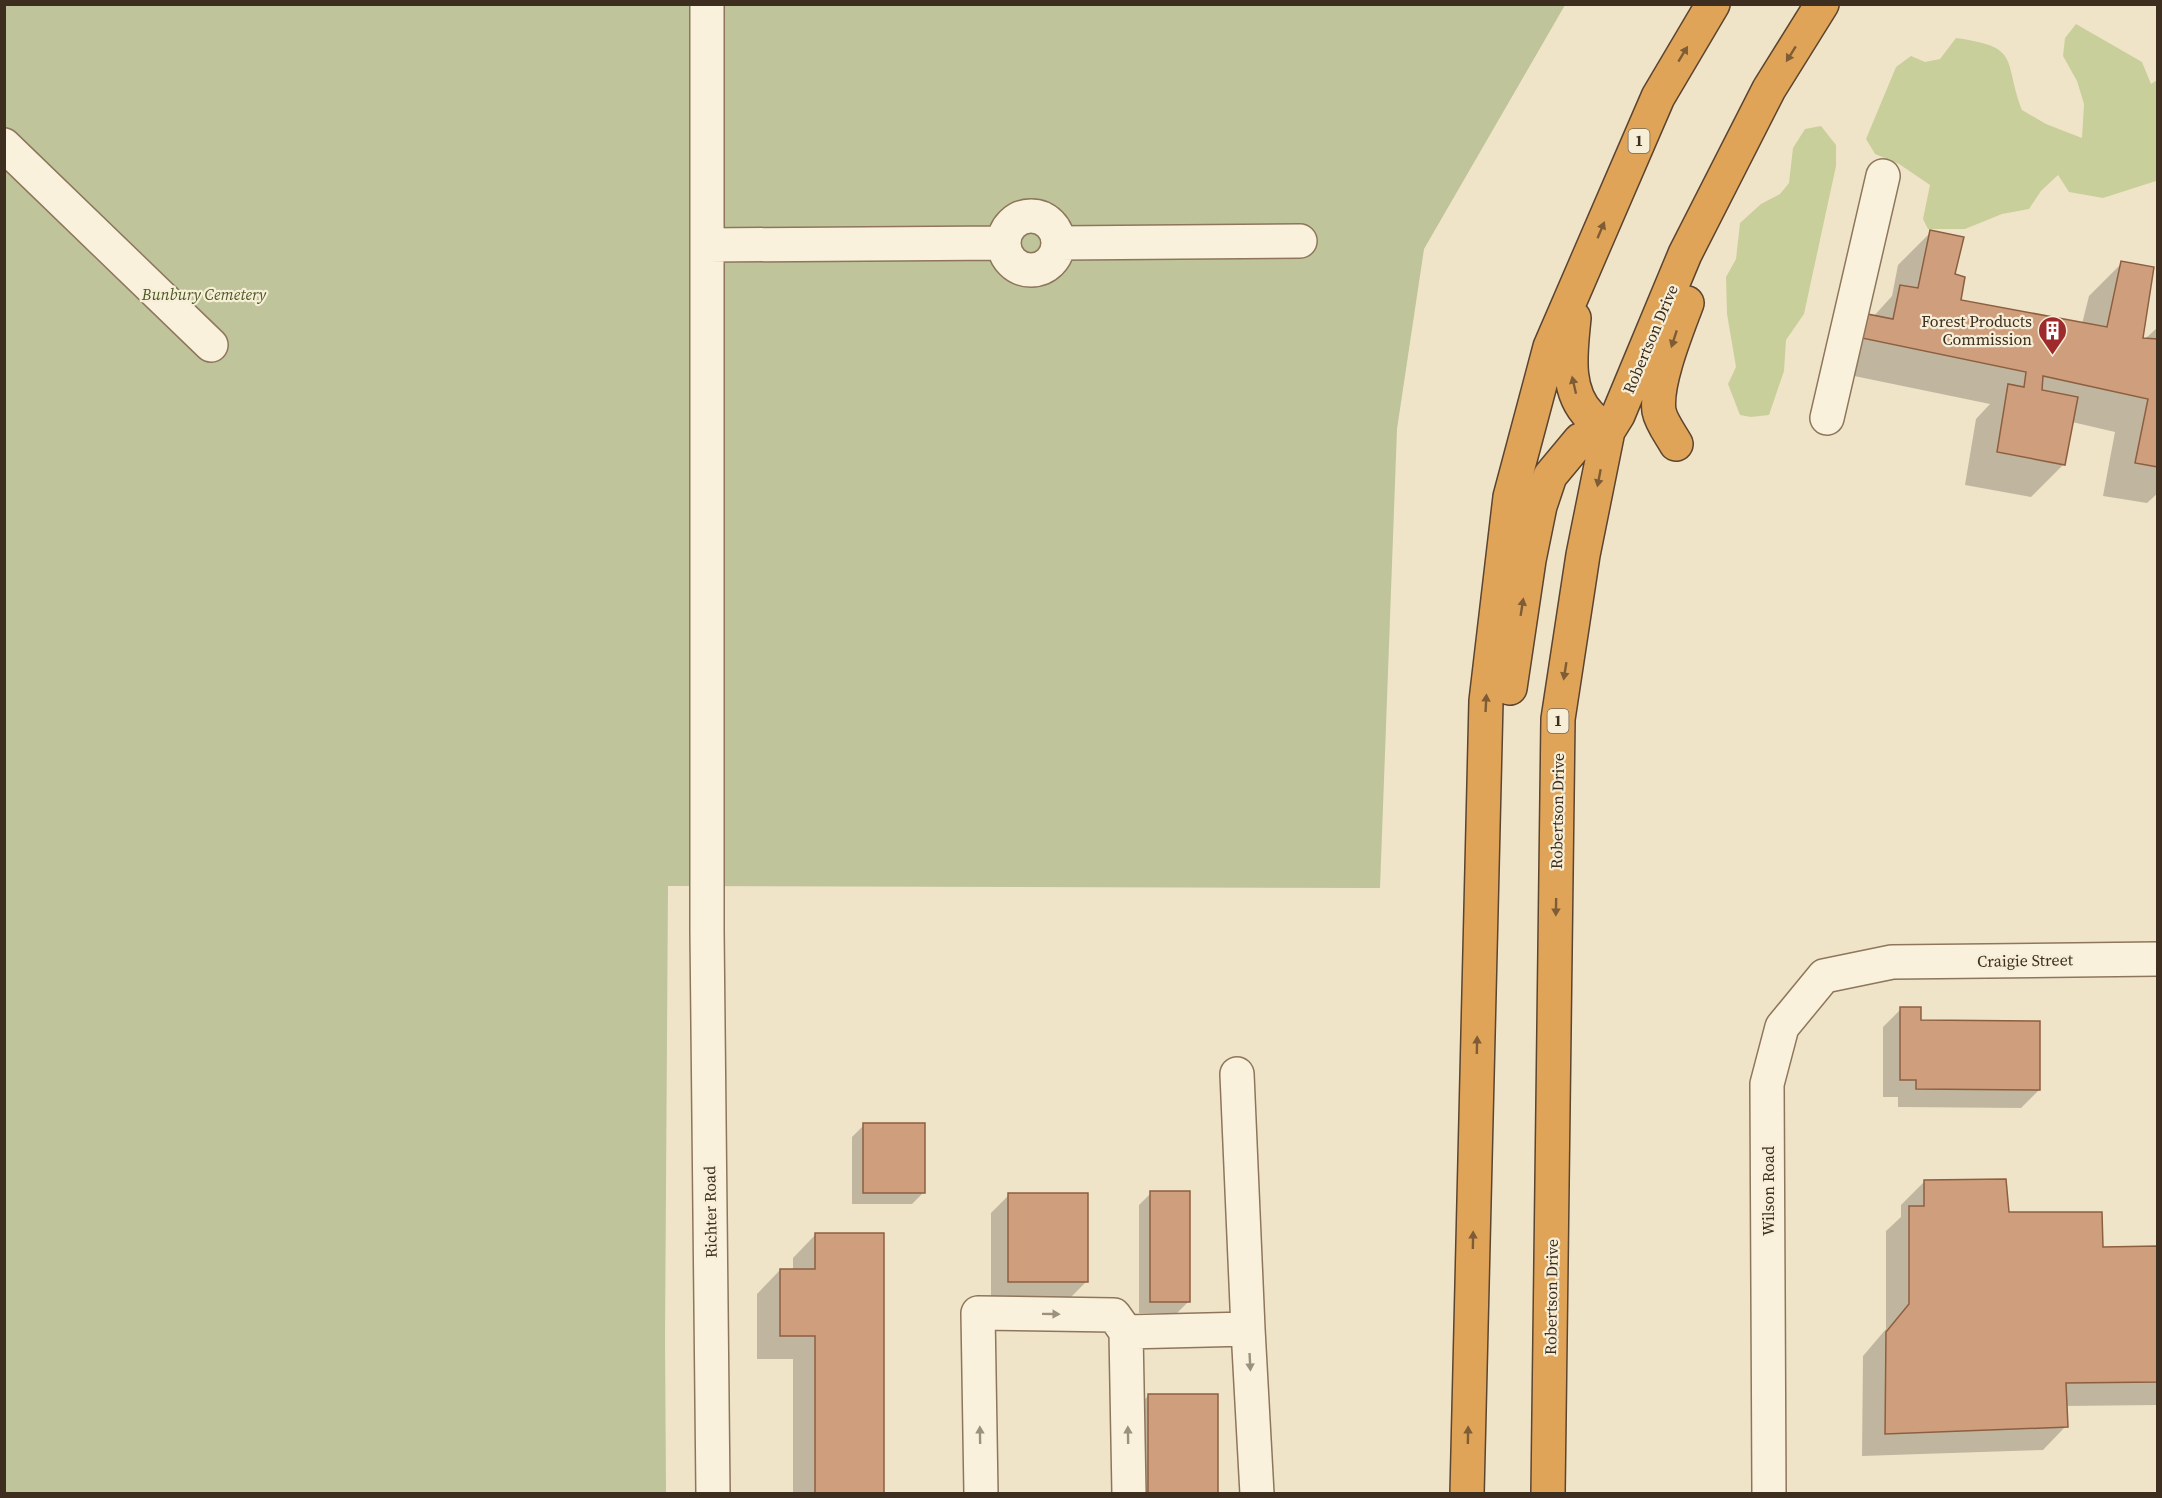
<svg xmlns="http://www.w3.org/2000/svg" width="2162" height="1498" font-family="'Source Serif 4',serif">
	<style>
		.green { fill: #c9cf9b }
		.cemetery { fill: #bfc49a }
		.shadow { fill: #0003 }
		.building { fill: #cf9f7d; stroke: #8d5f41; stroke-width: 1.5 }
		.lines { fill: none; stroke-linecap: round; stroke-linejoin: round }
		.minor-casing { stroke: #8d765c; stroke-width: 36 }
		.highway-casing { stroke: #5b4430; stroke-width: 36 }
		.minor { stroke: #faf1dc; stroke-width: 33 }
		.highway { stroke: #e0a458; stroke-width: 33 }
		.oneway { fill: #7e5d36 }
		.oneway2 { fill: #9c907e }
		.labels { text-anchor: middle; stroke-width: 4.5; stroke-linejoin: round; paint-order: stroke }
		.shield { fill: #f7eed8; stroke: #756857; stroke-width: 1.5 }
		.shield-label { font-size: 15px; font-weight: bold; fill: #3d2e20 }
		.park-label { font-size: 16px; font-style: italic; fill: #4d5a26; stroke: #f7eed8 }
		.poi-label { font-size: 16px; fill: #3d2e20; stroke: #f7eed8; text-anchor: end }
		.street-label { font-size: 16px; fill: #3d2e20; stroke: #f7eed8 }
	</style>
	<rect width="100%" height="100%" fill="#f0e4c8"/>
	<path class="green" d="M2076,24l66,38 9,22 6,-4 1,98 -2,3 -53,17 -34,-6 -11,-17 -17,16 -12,18 -27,5 -37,15h-37l-5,-10 7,-34 -31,-21 -24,-10 -9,-15 30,-72 15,-11 14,6 15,-3 16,-21c66,9 47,22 66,72l24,14 36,14 2,-34 -7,-23 -14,-25 2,-18z
		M1821,126l15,19v21l-32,148 -18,26 -2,31 -15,44 -18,2 -11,-2 -12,-31 8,-17 -9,-53 -1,-37 10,-18 4,-36 21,-19 19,-10 9,-11 4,-35 12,-19z"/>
	<path class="cemetery" d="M5,5h1560l-141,244 -27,180 -17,459 -712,-2 -3,453 1,154 -661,1z"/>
	<path class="shadow" d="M1931,232l23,43 5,27 123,22 7,-28 33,-33 19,76h4l13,-12v166l-11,10 -44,-7 12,-64 -43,-10 -8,42 -33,33 -66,-12 11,-66 14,-15 -165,-34 67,-74 6,-31z
		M1901,1009l18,13 120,68 -18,18 -123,-1v-10h-15v-70z
		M864,1125l60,67 -12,12h-60v-67z
		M1924,1182l178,67 56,-2v158l-93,1 1,20 -23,24 -181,6 1,-100 23,-27v-98l15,-14v-12z
		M1151,1193l38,108 -12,12h-38v-108z
		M1009,1195l77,87 -18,18h-77v-87z
		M816,1234l66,260h-89v-135h-36v-65l23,-24h13v-12z
		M1148,1396l68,98h-91v-75z"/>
	<path class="building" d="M1930,230l34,7 -9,37 10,3 -4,23 146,27 14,-66 33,6 -11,71 15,1v128l-23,-4 13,-64 -105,-23 -1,14 36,7 -13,68 -68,-13 11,-68 16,3 2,-15 -169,-35 5,-24 31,6 7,-34 18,3z
		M1900,1007h21v13l119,1v69l-124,-1v-9h-16z
		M863,1123h62v70h-62z
		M2006,1179l3,33h93l1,35 55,-1v136l-92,1 2,44 -183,7 1,-102 23,-28v-98h15v-26z
		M1150,1191h40v111h-40z
		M1008,1193h80v89h-80z
		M815,1233h69v261h-69v-158h-35v-67h35z
		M1148,1394h70v100h-70z"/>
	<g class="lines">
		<defs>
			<path id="minor" d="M707,4v927l6,563
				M4,145l207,200
				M1004 243a27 27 0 1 1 54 0a27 27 0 1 1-54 0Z
				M1059,243l241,-2
				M707,245l297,-2
				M1827,418l56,-242
				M1237,1074l11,255
				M981,1494l-3,-181 136,2 12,17
				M1129,1494l-3,-162 122,-3 9,165
				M1769,1494l-2,-410 15,-57 42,-51 68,-14 266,-3"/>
			<path id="highway" d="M1574,318c-3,32 -10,72 16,98 5,5 12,10 18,15
				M1676,444c-5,-9 -15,-22 -17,-33 -4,-28 18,-81 28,-108
				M1510,688l19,-128 11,-54 10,-30 30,-36 28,-9
				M1467,1494l19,-793 24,-204 40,-150 108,-250 55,-93
				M1548,1494l10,-775 25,-164 25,-124 10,-16 67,-161 84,-165 53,-85"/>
		</defs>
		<use href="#minor" class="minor-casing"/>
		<use href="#highway" class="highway-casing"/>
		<use href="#minor" class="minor"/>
		<use href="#highway" class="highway"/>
	</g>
	<defs><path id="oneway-solid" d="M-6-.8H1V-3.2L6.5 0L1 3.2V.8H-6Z" transform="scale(1.5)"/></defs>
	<g class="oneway">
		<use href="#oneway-solid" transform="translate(1683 54) rotate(-59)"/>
		<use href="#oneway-solid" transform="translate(1791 54) rotate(122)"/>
		<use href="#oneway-solid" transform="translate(1601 230) rotate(-67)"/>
		<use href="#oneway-solid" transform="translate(1674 339) rotate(108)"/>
		<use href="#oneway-solid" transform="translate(1574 385) rotate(-103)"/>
		<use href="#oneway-solid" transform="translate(1599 478) rotate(101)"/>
		<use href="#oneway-solid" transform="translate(1522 607) rotate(-81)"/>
		<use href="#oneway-solid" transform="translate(1565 671) rotate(99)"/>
		<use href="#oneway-solid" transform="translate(1486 703) rotate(-87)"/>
		<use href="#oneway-solid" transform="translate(1556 907) rotate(91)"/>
		<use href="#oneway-solid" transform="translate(1477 1045) rotate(-89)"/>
		<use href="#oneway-solid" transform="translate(1473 1240) rotate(-89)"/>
		<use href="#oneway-solid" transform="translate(1468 1435) rotate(-89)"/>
	</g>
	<g class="oneway2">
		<use href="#oneway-solid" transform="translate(1051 1314) rotate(1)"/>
		<use href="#oneway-solid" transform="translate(1250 1362) rotate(87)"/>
		<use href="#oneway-solid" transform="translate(980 1435) rotate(-91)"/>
		<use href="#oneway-solid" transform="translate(1128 1435) rotate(-91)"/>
	</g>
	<defs>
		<symbol id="building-pin" viewBox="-11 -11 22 30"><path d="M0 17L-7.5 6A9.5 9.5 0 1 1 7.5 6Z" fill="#9e2a2b" stroke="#f7eed8"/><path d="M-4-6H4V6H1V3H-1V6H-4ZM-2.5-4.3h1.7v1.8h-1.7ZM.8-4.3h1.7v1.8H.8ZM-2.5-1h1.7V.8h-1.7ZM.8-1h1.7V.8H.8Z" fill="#fff"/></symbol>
	</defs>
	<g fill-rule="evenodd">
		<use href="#building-pin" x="2036" y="314" width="33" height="45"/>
	</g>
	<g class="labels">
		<g class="shield">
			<rect x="1628.5" y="129" width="21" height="24" rx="4.5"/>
			<rect x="1547.5" y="709" width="21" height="24" rx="4.5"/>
		</g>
		<g class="shield-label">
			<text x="1639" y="146">1</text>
			<text x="1558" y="726">1</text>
		</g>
		<g class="park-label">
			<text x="204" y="300">Bunbury Cemetery</text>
		</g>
		<g class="poi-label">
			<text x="2032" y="327">Forest Products<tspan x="2032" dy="18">Commission</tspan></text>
		</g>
		<g class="street-label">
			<text transform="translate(1650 339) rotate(-67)" y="6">Robertson Drive</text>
			<text transform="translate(1557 811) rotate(-89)" y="6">Robertson Drive</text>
			<text transform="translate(2025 960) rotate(-1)" y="6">Craigie Street</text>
			<text transform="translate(1768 1191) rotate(-90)" y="6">Wilson Road</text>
			<text transform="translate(710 1212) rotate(-91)" y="6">Richter Road</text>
			<text transform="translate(1551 1297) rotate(-89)" y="6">Robertson Drive</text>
		</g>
	</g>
	<rect width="2162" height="1498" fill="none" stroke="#3d2e20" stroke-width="12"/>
</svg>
